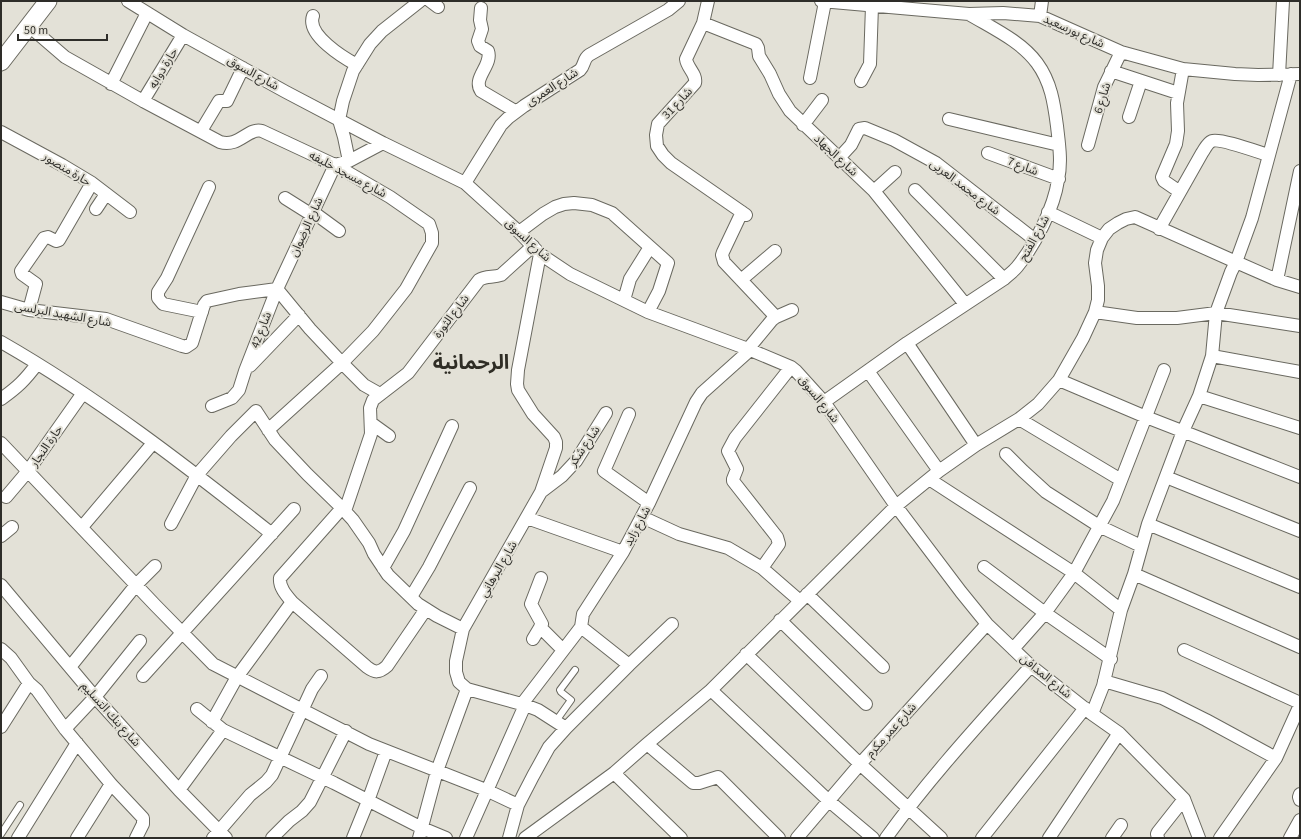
<svg xmlns="http://www.w3.org/2000/svg" width="1301" height="839" font-family="'Source Sans 3','Noto Sans Arabic',sans-serif">
	<style>
		.lines { fill: none; stroke-linecap: round; stroke-linejoin: round }
		.lane-casing { stroke: #6a6960; stroke-width: 8 }
		.street-casing { stroke: #6a6960; stroke-width: 14 }
		.secondary-casing { stroke: #6a6960; stroke-width: 19 }
		.lane { stroke: #fff; stroke-width: 6 }
		.street { stroke: #fff; stroke-width: 12 }
		.secondary { stroke: #fff; stroke-width: 17 }
		.labels { text-anchor: middle; stroke-width: 4; stroke-linejoin: round; paint-order: stroke }
		.street-label { font-size: 12px; fill: #2e2d29; stroke: #e3e1d7 }
		.town-label { font-size: 20px; font-weight: bold; fill: #2f2d25; stroke: #e3e1d7 }
	</style>
	<rect width="100%" height="100%" fill="#e3e1d7"/>
	<g class="lines">
		<defs>
			<path id="lane" d="M556,721l15,-21 -10,-8 -1,-2 15,-20
				M1,834l19,-29"/>
			<path id="street" d="M128,1l55,34 103,57 97,51 82,40 54,49 21,22 30,20 78,38 100,37 43,18 5,4 28,31 72,104 65,86 26,32 44,42 61,48 27,19 65,66 15,39
				M430,1l8,6
				M708,1l-5,22 -17,36c1,9 11,15 9,24l-37,41 -2,11 1,11 6,9 8,8 75,52
				M821,1l148,13 34,-1 37,3 81,36 62,17 52,5 23,1 42,-1
				M481,8l-1,12 2,9 -4,12 2,5 8,5c5,14 -16,27 -7,40l34,20
				M313,16c-7,19 31,42 44,49
				M1040,16l2,-15
				M703,23l53,21 2,4 1,8 11,18 9,20 11,17 84,80 91,113
				M29,26l36,31 78,44 77,41c19,6 28,-15 42,-11l73,34 55,32 39,27 3,9v10l-26,46 -33,42 -31,32 -74,67
				M1111,71l67,22
				M1279,75l4,-74
				M810,78l15,-76
				M861,81l9,-17 2,-58
				M111,84l36,-71
				M143,101l40,-66
				M1129,117l12,-36
				M949,119l110,26
				M803,125l19,-25
				M201,131l18,-30h8l16,-33
				M1,132l61,33 30,18 38,29
				M1088,145l16,-58 17,-35
				M988,153l71,26
				M839,158l12,-13 8,-16 6,-1 29,12 42,23 99,77
				M349,161l-5,-24 -5,-17 4,-19 10,-30 17,-27 12,-13 38,-30
				M465,183l36,-58 7,-7 16,-12 56,-36c5,-5 3,-11 9,-15l79,-45 11,-9
				M915,190l89,89
				M874,191l21,-19
				M1180,192l-16,-11 -2,-4 14,-33 2,-13 -1,-28 6,-34
				M285,198l27,17
				M96,209l10,-15
				M313,212l26,19
				M742,212l-19,40 -1,3 2,7 52,55
				M1048,212l54,26
				M1159,229l43,-76c3,-4 5,-10 10,-12 8,-3 46,11 56,14
				M519,232l24,-18 12,-7 9,-3 10,-1 18,2 20,8 56,50 -9,28 -11,21
				M741,280l34,-29
				M1277,280l23,-109
				M277,289l33,40 32,34 22,22 16,9
				M624,300l6,-21 20,-32
				M1,302l28,8 77,9 76,27 4,1 6,-4 12,-38 3,-4 32,-7 38,-5
				M29,310l7,-26 -14,-10 -1,-3 23,-33 4,-1 8,4 3,-1 33,-57
				M202,312l-39,-8 -5,-6v-6l9,-14 42,-91
				M1095,312l42,6h40l39,-5 84,13
				M1,342c96,55 184,123 271,192
				M907,343l69,102
				M748,349l24,-29 4,-3 16,-7
				M1212,356l88,16
				M250,366l49,-51
				M868,371l71,100
				M1059,380l87,37 154,60
				M1199,396l101,32
				M1,399c17,-12 24,-19 36,-35
				M824,402l83,-59 97,-64c4,-4 9,-7 13,-12 18,-22 37,-59 41,-87 4,-18 1,-36 -1,-54 -3,-23 -6,-44 -20,-63 -16,-22 -45,-35 -68,-49
				M212,406l20,-8 7,-8 6,-19 32,-82 58,-124 14,-4 34,-18
				M629,414l-25,57 45,32
				M1019,419l102,61
				M371,423l18,13
				M1,443l155,163 57,58 156,80 117,46 32,15
				M1006,454l17,17 23,21 53,34 42,20
				M1166,477l134,54
				M929,479l145,94 47,37
				M541,492l21,-16 14,-15 30,-48
				M6,497l22,-26 55,-78
				M345,511l26,-77 -1,-26 3,-8 35,-27 71,-93c7,-5 14,-2 22,-5l32,-29
				M642,517l37,17 49,14 34,20 38,33
				M527,518l96,34
				M171,524l26,-49 34,-39 25,-25 19,29 32,34 35,34 11,12 16,23 5,11 14,21 30,29 19,12 26,13
				M1148,524l152,63
				M82,527l71,-84
				M1,536l11,-9
				M984,567l61,46 66,46
				M383,568l21,-37 48,-105
				M762,568l17,-24 -2,-7 -44,-56v-2l4,-10 -9,-18 7,-13 56,-71
				M1134,574l166,73
				M1,585l94,112 84,93 47,48
				M807,594l76,73
				M411,597l18,-30 41,-79
				M292,602l75,65c8,6 12,6 20,-1l39,-57
				M780,620l86,84
				M540,627l23,23
				M581,627l48,38
				M533,639l9,-15 -11,-20 10,-26
				M1,649l10,9 18,25 8,7 28,39 46,55 32,34v6l-7,14
				M1013,649l32,-36 29,-40 39,-72 51,-131
				M1184,650l116,53
				M746,654l114,110 81,74
				M70,667l66,-82 19,-19
				M143,676l151,-167
				M1104,681l58,17 44,22 70,38
				M711,690l118,111 44,37
				M522,704l59,-77 2,-13 40,-62 26,-49 47,-101 6,-9 48,-43
				M197,709l26,21 111,53 88,45 24,10
				M1092,714l11,-28 18,-76 13,-36 14,-50 35,-93 16,-35 13,-40 4,-43 15,-41 5,-10 41,18 23,7
				M212,722l25,-45 55,-75c-6,-7 -13,-15 -12,-24l62,-70
				M1,727l28,-44
				M566,728l63,-63 43,-41
				M65,729l30,-32 45,-56
				M647,744l46,39h6l19,-6 61,61
				M614,773l67,65
				M179,790l44,-60
				M1300,794l-1,3 1,3
				M18,838l59,-95
				M77,838l34,-54
				M213,838l37,-43 16,-13 6,-7 40,-86 9,-13
				M272,838l17,-17 13,-10 8,-9 36,-71
				M353,838l15,-37 18,-50
				M419,838l18,-67 30,-82
				M466,838l59,-133
				M509,838l9,-33 15,-29 16,-29 17,-19 -28,-18 -13,-5 -58,-16 -8,-7 -3,-10v-11l7,-32 78,-137 15,-44v-6l-2,-5 -21,-23 -15,-24 -1,-6 1,-14 22,-116
				M525,838l89,-65 33,-29 64,-54 185,-184 43,-35 37,-26 43,-26 19,-15 21,-24 24,-42 12,-26 3,-12v-14l-3,-23 2,-13 5,-12 7,-9 9,-6 8,-4 9,-2 101,45 16,-44 39,-144
				M797,838l63,-74 127,-140
				M886,838c44,-61 95,-116 145,-172
				M982,838l103,-130
				M1049,838l70,-105
				M1112,838l9,-13
				M1158,838l-1,-4 1,-2 26,-33
				M1220,838l56,-80 24,-53
				M1290,838l10,-18"/>
			<path id="secondary" d="M1,62l47,-61"/>
		</defs>
		<use href="#lane" class="lane-casing"/>
		<use href="#street" class="street-casing"/>
		<use href="#secondary" class="secondary-casing"/>
		<use href="#lane" class="lane"/>
		<use href="#street" class="street"/>
		<use href="#secondary" class="secondary"/>
	</g>
	<g class="labels">
		<g class="street-label">
			<text transform="translate(1074 31) rotate(24)" y="4">شارع بورسعيد</text>
			<text transform="translate(163 68) rotate(-59)" y="4">حارة دوابه</text>
			<text transform="translate(253 73) rotate(29)" y="4">شارع السوق</text>
			<text transform="translate(552 87) rotate(-33)" y="4">شارع العمرى</text>
			<text transform="translate(1102 98) rotate(-73)" y="4">شارع 6</text>
			<text transform="translate(677 103) rotate(-47)" y="4">شارع 31</text>
			<text transform="translate(836 155) rotate(43)" y="4">شارع الجهاد</text>
			<text transform="translate(1023 166) rotate(21)" y="4">شارع 7</text>
			<text transform="translate(67 169) rotate(31)" y="4">حارة منصور</text>
			<text transform="translate(348 174) rotate(28)" y="4">شارع مسجد خليفه</text>
			<text transform="translate(965 187) rotate(37)" y="4">شارع محمد العربى</text>
			<text transform="translate(306 227) rotate(-65)" y="4">شارع الرضوان</text>
			<text transform="translate(1034 238) rotate(-61)" y="4">شارع الفتح</text>
			<text transform="translate(528 240) rotate(42)" y="4">شارع السوق</text>
			<text transform="translate(63 314) rotate(10)" y="4">شارع الشهيد البرلسى</text>
			<text transform="translate(451 316) rotate(-53)" y="4">شارع الثورة</text>
			<text transform="translate(261 330) rotate(-69)" y="4">شارع 42</text>
			<text transform="translate(819 399) rotate(51)" y="4">شارع السوق</text>
			<text transform="translate(46 446) rotate(-55)" y="4">حارة النجار</text>
			<text transform="translate(584 446) rotate(-56)" y="4">شارع شكر</text>
			<text transform="translate(637 526) rotate(-62)" y="4">شارع زايد</text>
			<text transform="translate(498 569) rotate(-60)" y="4">شارع البرهاني</text>
			<text transform="translate(1046 676) rotate(39)" y="4">شارع المدافن</text>
			<text transform="translate(111 714) rotate(48)" y="4">شارع بنك التسليم</text>
			<text transform="translate(891 730) rotate(-48)" y="4">شارع عمر مكرم</text>
		</g>
		<g class="town-label">
			<text x="471" y="369">الرحمانية</text>
		</g>
	</g>
	<rect width="1301" height="839" fill="none" stroke="#2e2d29" stroke-width="4"/>
	<path d="M18 34v6h89v-6" fill="none" stroke="#2e2d29" stroke-width="2"/>
	<text x="24" y="34" font-size="12" fill="#2e2d29" stroke="#e3e1d7" stroke-width="3" paint-order="stroke">50 m</text>
</svg>
